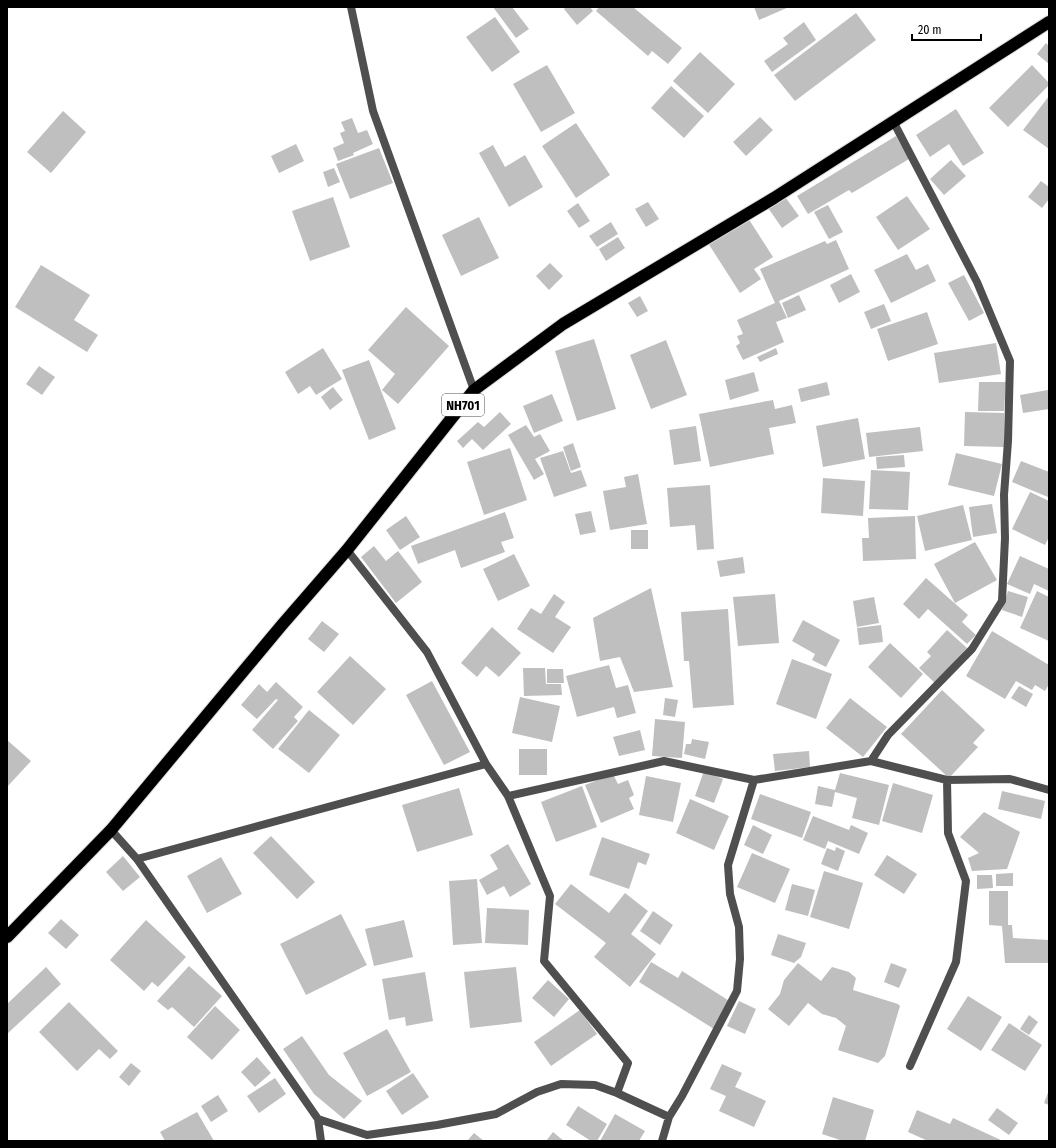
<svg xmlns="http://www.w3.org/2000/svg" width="1056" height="1148" font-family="'Fira Sans Condensed',sans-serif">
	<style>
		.building { fill: #bfbfbf }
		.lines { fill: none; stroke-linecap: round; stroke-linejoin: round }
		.highway-casing { stroke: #dbdbdb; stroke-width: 14 }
		.lane { stroke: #4f4f4f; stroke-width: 8 }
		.street { stroke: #4f4f4f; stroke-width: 8 }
		.highway { stroke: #000; stroke-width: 12 }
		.labels { text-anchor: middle; stroke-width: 3.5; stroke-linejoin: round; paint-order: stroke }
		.shield { fill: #fff; stroke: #4c4c4c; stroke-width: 1 }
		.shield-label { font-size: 13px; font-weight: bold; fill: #000 }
	</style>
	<rect width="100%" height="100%" fill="#fff"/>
	<path class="building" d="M493,7h19l17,22 -13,9z
		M566,7h24l3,4 -16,14 -13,-16z
		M599,7h34l49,41 -14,16 -16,-13 -4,5 -52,-45z
		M754,7h35l-30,13z
		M856,13l20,27 -81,61 -21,-26z
		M495,17l25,35 -28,20 -26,-35z
		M804,22l12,18 -44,32 -8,-11 24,-17 -5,-6z
		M1046,43l3,3v18l-12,-10z
		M700,52l35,32 -27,29 -35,-32z
		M547,65l28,48 -34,19 -28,-48z
		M1032,65l17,18v2l-41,42 -19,-19z
		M671,86l33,30 -20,22 -33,-30z
		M1049,96v53l-26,-19z
		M956,109l28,44 -21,13 -14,-22 -19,13 -14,-22z
		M63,111l23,21 -35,41 -24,-21z
		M760,117l13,13 -27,26 -13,-14z
		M352,118l6,15 9,-3 6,14 -20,9 1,2 -16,6 -5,-13 11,-5 -4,-10 5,-2 -4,-9z
		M576,123l34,52 -34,23 -34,-52z
		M896,136l13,23 -57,34 -3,-3 -41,24 -11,-18z
		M296,144l8,17 -25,12 -8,-17z
		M493,145l12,22 20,-12 18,32 -34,20 -30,-54z
		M379,148l14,35 -43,16 -14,-35z
		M951,160l15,16 -22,19 -14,-16z
		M334,168l6,14 -12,5 -5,-15z
		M1041,181l8,6v12l-7,9 -14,-11z
		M783,194l16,22 -17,12 -16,-23z
		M907,196l23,33 -32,21 -22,-33z
		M333,197l17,50 -40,14 -18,-50z
		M648,202l11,17 -13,8 -11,-18z
		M578,203l12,18 -11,7 -12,-17z
		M828,205l15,27 -14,7 -15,-27z
		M479,217l20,41 -38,18 -19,-41z
		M748,218l25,39 -19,12 7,10 -21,14 -32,-50z
		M611,222l7,12 -21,13 -8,-11z
		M618,237l7,11 -19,13 -7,-12z
		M836,240l13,29 -70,32 8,17 -11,4 8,20 -41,18 -7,-14 4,-3 -3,-7 6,-2 -6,-14 38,-17 -15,-34 65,-28 2,3z
		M907,254l9,16 12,-6 8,17 -45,22 -17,-33z
		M550,263l13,13 -14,14 -13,-14z
		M41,265l49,30 -16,25 24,15 -11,17 -72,-45z
		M851,274l9,18 -21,11 -9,-18z
		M964,275l20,38 -15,8 -21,-38z
		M799,295l7,15 -18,8 -6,-15z
		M640,296l8,15 -11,6 -9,-14z
		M884,304l7,17 -20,8 -7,-17z
		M406,307l43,39 -51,58 -16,-14 13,-16 -27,-24z
		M927,312l11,32 -50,17 -11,-32z
		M594,339l22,70 -39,12 -22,-70z
		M666,340l21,55 -36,14 -21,-54z
		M996,343l5,31 -62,9 -5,-30z
		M323,348l19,31 -26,16 -6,-9 -12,8 -13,-22z
		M776,348l2,6 -18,8 -3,-5z
		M369,360l27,69 -27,11 -27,-70z
		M39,366l16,11 -13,18 -16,-11z
		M754,372l5,19 -29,9 -5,-20z
		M827,382l3,13 -29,7 -3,-13z
		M979,382h27l-2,29h-26z
		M333,387l10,13 -13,10 -9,-13z
		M1048,390l1,19 -26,4 -3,-18z
		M552,394l11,27 -29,12 -11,-27z
		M773,400l2,9 17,-4 4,18 -27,5 5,26 -64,13 -11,-53z
		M500,412l11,12 -28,26 -11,-11 -9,9 -6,-7 21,-19 6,5z
		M965,412l39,1v34l-40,-1z
		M858,418l7,41 -42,8 -7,-41z
		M526,425l8,12 6,-3 10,17 -15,8 9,15 -10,6 -26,-45z
		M696,426l5,35 -27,4 -5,-35z
		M920,427l3,24 -54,6 -3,-24z
		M573,443l8,24 -10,4 -8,-24z
		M510,448l17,52 -43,15 -17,-53z
		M563,451l8,22 10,-3 6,16 -33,11 -14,-39z
		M956,453l46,11 -8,32 -46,-11z
		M904,455l1,12 -28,2 -1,-12z
		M1021,461l28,11v23l-1,2 -36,-15z
		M871,470l39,2 -2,38 -39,-1z
		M638,474l9,50 -37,6 -7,-39 23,-4 -2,-10z
		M823,478l42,3 -2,35 -42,-3z
		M710,485l4,64 -17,1 -2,-25 -25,2 -3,-39z
		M1030,492l19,9v36l-4,8 -33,-16z
		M992,504l5,29 -24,4 -4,-30z
		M963,505l9,35 -47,11 -8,-35z
		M591,511l5,21 -16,3 -5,-21z
		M505,512l9,26 -13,4 4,10 -44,16 -6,-18 -37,14 -7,-18z
		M406,516l14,21 -20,13 -14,-20z
		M915,516l1,43 -53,2 -1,-23h7l-1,-20z
		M631,530h17v19h-17z
		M975,542l22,38 -42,23 -21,-39z
		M374,546l12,15 12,-10 24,31 -26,21 -35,-46z
		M514,554l16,32 -32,15 -15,-32z
		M1020,556l29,13v22l-15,-7 -4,10 -23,-10z
		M743,557l2,16 -25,4 -3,-16z
		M926,578l42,37 -6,7 14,13 -9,9 -39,-35 -9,10 -16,-15z
		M651,588l22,99 -39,5 -14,-35 -20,4 -7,-43z
		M1008,591l20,6 -6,20 -20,-7z
		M1037,591l12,6v44l-29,-13z
		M554,594l11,8 -10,15 16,10 -18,26 -36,-24 14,-21 10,6z
		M775,594l4,49 -41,3 -5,-49z
		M874,597l5,26 -22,4 -4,-26z
		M728,609l6,96 -41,3 -4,-47h-5l-3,-49z
		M803,620l37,20 -14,27 -14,-7 3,-6 -23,-13z
		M322,621l17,13 -15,18 -16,-13z
		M881,625l2,17 -24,3 -2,-17z
		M492,627l29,26 -22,24 -13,-11 -9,11 -16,-14z
		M947,630l20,18 -32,35 -16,-15 12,-12 -4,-4z
		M992,631l57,34v19l-4,7 -10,-6 -3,5 -16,-9 -11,18 -39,-23z
		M890,643l33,31 -22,24 -33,-31z
		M350,656l36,33 -33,36 -36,-33z
		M792,659l40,15 -16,45 -40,-15z
		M609,665l7,23 12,-3 8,28 -19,5 -3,-11 -37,10 -11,-41z
		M523,668h22l1,16h15l1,11 -38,1z
		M547,669h16l1,14h-17z
		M432,681l38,71 -26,13 -38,-70z
		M276,682l27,25 -9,10 4,4 -25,28 -21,-19 26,-30 -2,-1 -19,20 -16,-14 18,-21 8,8z
		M1019,686l14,8 -7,13 -15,-9z
		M942,690l43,40 -12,13 5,4 -29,31 -48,-44z
		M520,697l40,9 -8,36 -40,-9z
		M665,698l13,2 -3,17 -12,-2z
		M850,698l37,29 -24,30 -37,-29z
		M309,710l31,25 -31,38 -31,-24z
		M655,719l30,3 -3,36 -30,-2z
		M640,730l5,20 -26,6 -6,-19z
		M692,739l17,3 -4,17 -21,-5 2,-10h5z
		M7,740l24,21 -24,26z
		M519,749h28v26h-28z
		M809,751l1,16 -35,4 -2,-17z
		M704,771l19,8 -9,24 -19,-7z
		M840,773l49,12 -10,40 -27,-7 5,-20 -22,-6 -3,15 -17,-3 3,-18 17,4z
		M613,774l5,10 10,-4 6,15 -5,3 5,11 -33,14 -16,-38z
		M646,776l35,7 -8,39 -34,-7z
		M893,783l40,12 -11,38 -40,-12z
		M582,786l15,41 -41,15 -15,-40z
		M459,788l14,47 -56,17 -15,-47z
		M1002,791l43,10 -4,18 -43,-10z
		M760,794l51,18 -9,26 -51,-19z
		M690,799l39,17 -15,34 -38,-17z
		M984,812l36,20 -13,37 -35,2 -4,-13 11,-5 -19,-16z
		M813,816l36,14 2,-5 17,8 -9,21 -31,-13 -3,8 -22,-9z
		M753,825l19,10 -9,19 -19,-9z
		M271,836l44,46 -18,17 -44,-46z
		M602,837l48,17 -4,11 -8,-3 -9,27 -40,-14z
		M508,844l23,40 -21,13 -6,-11 -17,9 -8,-15 19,-11 -8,-14z
		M836,847l9,4 -7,20 -17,-7 6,-16 8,3z
		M752,853l38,16 -15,34 -38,-16z
		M887,855l30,19 -13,20 -30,-19z
		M123,856l17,21 -17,14 -17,-19z
		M221,857l21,37 -35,19 -20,-37z
		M824,871l39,12 -14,46 -39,-12z
		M1013,873v13h-17v-12z
		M977,875h15l1,13 -16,1z
		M477,879l5,64 -29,2 -4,-64z
		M571,884l38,29 16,-20 23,18 -17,23 25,20 -26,33 -36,-30 12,-14 -51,-39z
		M792,884l23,6 -7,26 -23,-6z
		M989,891h19v34h4l1,13 36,2v23h-44l-3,-37 -13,-1z
		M487,908l42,2 -1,35 -43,-2z
		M653,911l20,14 -13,20 -20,-14z
		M341,914l26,51 -61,30 -26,-51z
		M61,919l18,16 -13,14 -18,-16z
		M146,920l40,37 -28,30 -6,-5 -8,9 -34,-31z
		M404,920l9,37 -39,9 -9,-37z
		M778,934l28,9 -5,14 -7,6 -23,-8z
		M651,962l27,16 4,-7 49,31 -17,27 -75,-47z
		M798,963l23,18 11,-14 17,5 7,6 -3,12 45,14 2,2 -15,50 -7,7 -40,-13 8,-24 -10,-8 -14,-4 -14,-11 -19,23 -21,-17 12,-15 4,-14z
		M891,963l16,6 -8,19 -15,-6z
		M189,966l33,30 -28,31 -22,-20 -4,3 -11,-9z
		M46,967l15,17 -54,50v-30z
		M516,967l6,55 -52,6 -6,-56z
		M425,972l8,49 -27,5 -1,-9 -16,3 -7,-41z
		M548,980l21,19 -15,18 -22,-19z
		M968,996l34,21 -21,34 -34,-22z
		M739,1001l17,8 -11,25 -18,-8z
		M69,1002l49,49 -8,8 -11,-10 -22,22 -38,-39z
		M215,1006l25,24 -28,30 -25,-23z
		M580,1010l17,24 -46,32 -17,-24z
		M1029,1015l9,7 -9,13 -9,-6z
		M1009,1023l33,22 -17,26 -34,-21z
		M387,1029l24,43 -44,24 -24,-43z
		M302,1036l27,39 33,26 -18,18 -30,-25 -31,-45z
		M257,1057l14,16 -16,14 -14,-15z
		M131,1063l10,8 -12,15 -10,-9z
		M722,1064l20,9 -7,14 31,14 -12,26 -35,-16 7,-15 -16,-7z
		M413,1073l16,24 -27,18 -16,-24z
		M275,1078l11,16 -27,19 -12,-17z
		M1049,1090v15l-5,-2z
		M218,1095l10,16 -17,11 -10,-16z
		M833,1097l41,13 -9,31h-22l-21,-7z
		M578,1106l29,18 -10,17h-6l-25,-16z
		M997,1108l21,15 -9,12 -21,-15z
		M917,1110l33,14 3,-6 50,23h-75l-20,-9z
		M197,1112l17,29h-49l-5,-9z
		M615,1114l30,17 -6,10h-39z
		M553,1132l11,9h-18z
		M474,1133l10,8h-17z"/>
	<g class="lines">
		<defs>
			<path id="highway" d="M7,937l104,-107 170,-204 66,-76 127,-160 89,-66 211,-126 275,-176"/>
		</defs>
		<use href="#highway" class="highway-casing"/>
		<path class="lane" d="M351,7l22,104 101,279"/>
		<path class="street" d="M347,550l80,102 59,112 22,32 42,100 -6,65 84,102 -11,30
			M871,761l17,-26 84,-86 30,-48 3,-63 -1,-43 4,-54 2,-80 -33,-79 -84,-161
			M508,796l156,-35 90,19 117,-19 76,19 63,-1 39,11
			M111,830l26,29 181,260 3,22
			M137,859l349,-95
			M910,1066l46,-104 10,-81 -18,-48 -1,-53
			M318,1119l49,16 70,-10 59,-11 41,-22 24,-8 34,1 22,8 52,24
			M662,1141l7,-24 13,-21 55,-105 3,-32 -1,-32 -9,-33 -2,-29 26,-85"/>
		<use href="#highway" class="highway"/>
	</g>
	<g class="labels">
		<rect class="shield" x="442" y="394" width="42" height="22" rx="3"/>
		<g class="shield-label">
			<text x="463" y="410">NH701</text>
		</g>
	</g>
	<rect width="1056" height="1148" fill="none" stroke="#000000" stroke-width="16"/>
	<path d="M912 34v6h69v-6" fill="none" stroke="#000000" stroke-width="2"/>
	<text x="918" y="34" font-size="12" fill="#000000" stroke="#ffffff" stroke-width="3" paint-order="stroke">20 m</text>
</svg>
